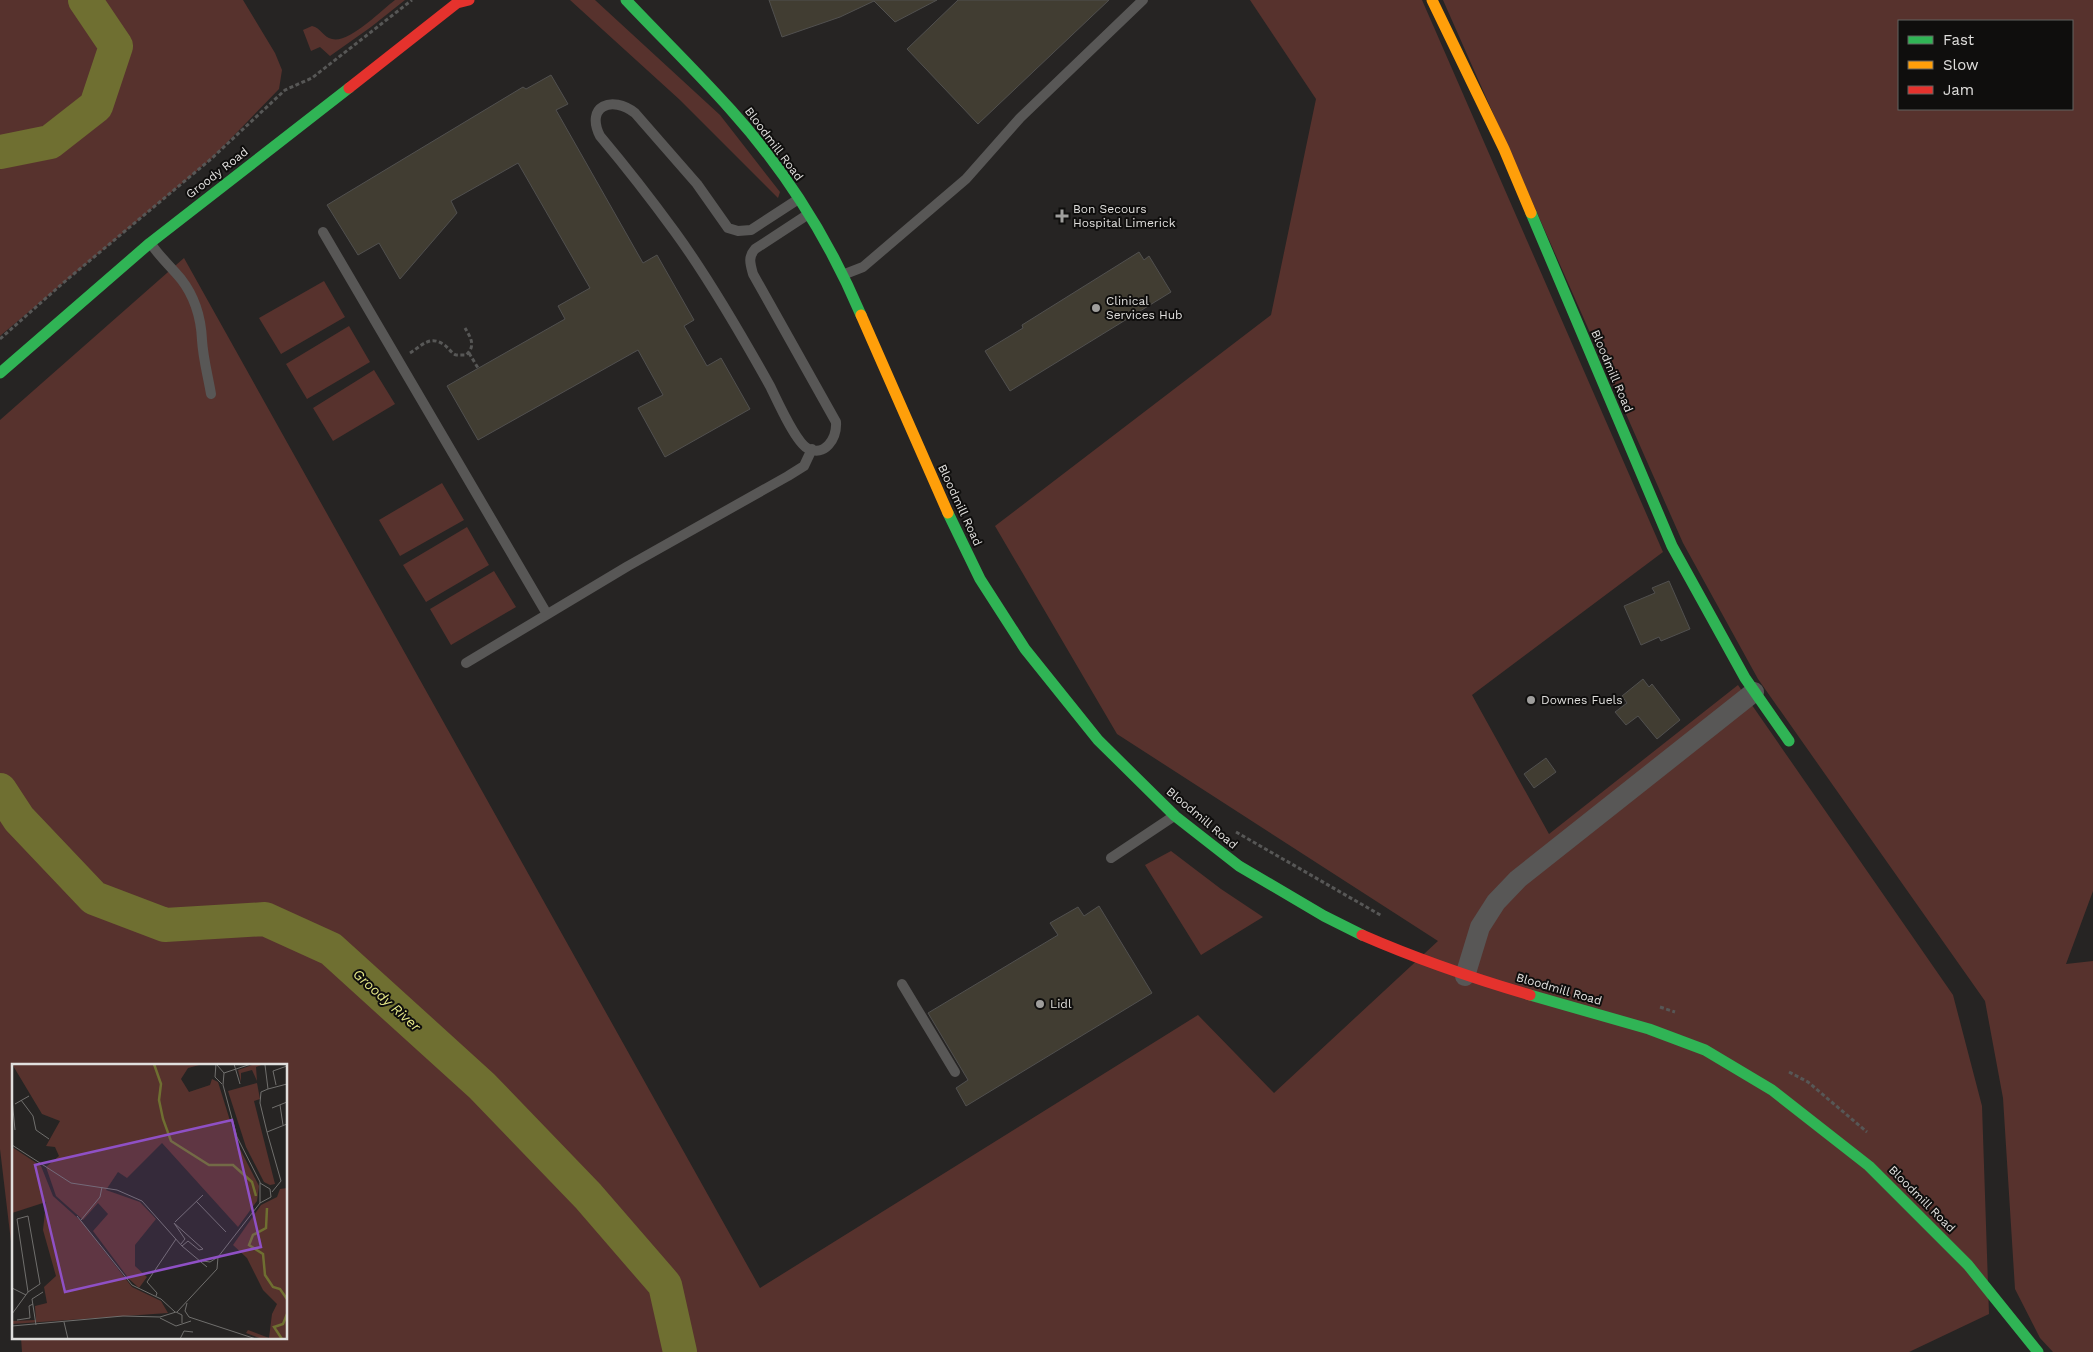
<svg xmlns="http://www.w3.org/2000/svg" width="2093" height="1352" font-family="'Work Sans',sans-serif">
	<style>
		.green { fill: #57322d; fill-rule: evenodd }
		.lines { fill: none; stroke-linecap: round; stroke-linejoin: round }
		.river { stroke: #6f6f31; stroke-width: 34 }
		.building { fill: #413d32; stroke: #51504f }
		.path { stroke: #575756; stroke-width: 3; stroke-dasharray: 4 2.5; stroke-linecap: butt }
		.lane { stroke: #585756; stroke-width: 10 }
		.street { stroke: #585756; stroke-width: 20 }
		.fast { stroke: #30b455; stroke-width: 11 }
		.slow { stroke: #ff9f0a; stroke-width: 11 }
		.jam { stroke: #e5322d; stroke-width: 11 }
		.poi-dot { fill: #9f9e9c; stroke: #0f0e0d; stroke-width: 2 }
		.labels { text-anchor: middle; stroke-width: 4; stroke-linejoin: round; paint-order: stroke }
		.street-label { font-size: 12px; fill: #e0dfdd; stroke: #0f0e0d }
		.poi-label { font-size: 12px; fill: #e0dfdd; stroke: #0f0e0d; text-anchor: start }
		.water-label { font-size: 14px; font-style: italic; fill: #e8ea89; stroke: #0f0e0d }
		.inset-river { fill: none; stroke: #6f6f31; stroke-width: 2.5 }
		.inset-road { fill: none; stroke: #706f6d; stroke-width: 1 }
		.view { fill: #8f50c5; fill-opacity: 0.15; stroke: #8f50c5; stroke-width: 2.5 }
		.inset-edge { fill: none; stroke: #e0dfdd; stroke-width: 2.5 }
	</style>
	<rect width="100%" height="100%" fill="#262423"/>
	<path class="green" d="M0,0h243l32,53 7,17 -3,19 -68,70 -211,177z
		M395,0h10l-34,27 -41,29 -10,-9 -9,4 -8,-21 9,-4c9,2 11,11 20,13 16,5 50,-29 63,-39z
		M570,0h25l125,115 60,77 -2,6 -98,-98z
		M1250,0h172l241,552 -191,143 77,139 189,-149 215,310 29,111 7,208 -80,38h-1887l-1,-14h265v-272h-272v201l-14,-118v-729l184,-162 576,1030 438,-273 76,78 164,-152 -321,-207 -122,-208 276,-211 45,-216z
		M1443,0h650v891l-27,73 27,-3v391h-40l-13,-14 -25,-49 -12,-191 -18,-97 -227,-322 -75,-136zM1899,21h173v88h-173z
		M324,281l21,36 -64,37 -22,-36z
		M349,326l21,36 -63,37 -21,-35z
		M374,370l21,34 -62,37 -20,-33z
		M442,483l22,37 -64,36 -21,-36z
		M467,527l22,38 -63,37 -23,-37z
		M494,571l22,36 -65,38 -21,-36z
		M1171,851l50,38 42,28 -62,38 -56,-90z"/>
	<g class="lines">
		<path class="river" d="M0,152l50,-10 46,-36 20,-60 -31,-46
			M0,790l19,29 75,79 71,27 100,-6 66,30 151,137 106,110 77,89 15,67"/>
	</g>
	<path class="building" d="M769,0h168l-42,22 -21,-21 -34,16 -58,20z
		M958,0h151l-131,124 -71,-75z
		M551,75l17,29 -12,6 87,153 14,-8 37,65 -10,6 23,40 14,-8 29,51 -85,48 -27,-49 25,-13 -25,-45 -160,90 -31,-54 118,-67 -7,-13 32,-18 -72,-125 -67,38 6,12 -57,66 -21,-36 -21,12 -31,-50 196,-118 3,2z
		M1139,252l5,8 5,-4 22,36 -161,99 -25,-40 38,-23 -1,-3z
		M1669,581l21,48 -29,12 -2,-4 -18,8 -17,-39 31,-13 -3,-5z
		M1643,679l6,8 3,-3 28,36 -23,19 -19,-23 -12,9 -11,-13 12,-9 -5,-7z
		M1546,758l10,14 -22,16 -10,-14z
		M1099,906l53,87 -186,113 -10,-18 12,-8 -40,-67 130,-78 -8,-12 28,-16 6,9z"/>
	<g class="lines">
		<path class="path" d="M0,339l63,-56 148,-124 74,-69 27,-12 100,-78
			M410,353c10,-6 19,-18 33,-9 5,3 7,8 13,11h10c10,-9 5,-17 -1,-27
			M469,353l9,15
			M1236,832l146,84
			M1660,1007l15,5
			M1789,1072l19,10 59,50"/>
		<path class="lane" d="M797,200l-46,30 -13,1 -10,-3 -31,-44 -62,-71c-23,-18 -50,-7 -35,23 26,31 51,63 75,96 35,48 66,102 95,154 7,14 25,55 37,62 18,10 30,-10 29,-26l-83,-148c-3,-11 -5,-17 2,-25l52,-34
			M323,232l224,382
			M151,244c9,13 20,23 30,35 14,18 20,39 21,61 1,18 6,36 9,54
			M845,274l18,-7 103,-88 54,-61 123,-118
			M466,663l162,-97 160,-90 16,-10 8,-17
			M1111,858l63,-42
			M902,984l53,88"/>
		<path class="street" d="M1465,976l15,-49 16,-25 22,-23 236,-187"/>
		<path class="fast" d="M626,0c35,37 71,72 105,110 54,60 99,132 130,205
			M1531,213l141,333 73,132 44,63
			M0,373l150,-130 199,-155
			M948,513l32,66 45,70 73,91 77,76 64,50 85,50 38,19
			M1530,995l119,34 56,21 67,40 97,76 99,99 70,87"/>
		<path class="slow" d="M1432,0l72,149 27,64
			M861,315l87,198"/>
		<path class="jam" d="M349,88l108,-85 12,-3
			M1362,935c55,24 110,43 168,60"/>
	</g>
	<g class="poi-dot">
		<path d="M1059.5 208.5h5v5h5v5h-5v5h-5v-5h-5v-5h5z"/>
		<circle cx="1096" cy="308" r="5"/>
		<circle cx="1531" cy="700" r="5"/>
		<circle cx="1040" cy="1004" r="5"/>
	</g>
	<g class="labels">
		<g class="street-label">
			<text transform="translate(774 144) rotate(53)" y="4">Bloodmill Road</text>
			<text transform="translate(217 173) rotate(-38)" y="4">Groody Road</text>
			<text transform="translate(1612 371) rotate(67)" y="4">Bloodmill Road</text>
			<text transform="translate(960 505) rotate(65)" y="4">Bloodmill Road</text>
			<text transform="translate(1202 818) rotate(40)" y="4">Bloodmill Road</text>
			<text transform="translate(1559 989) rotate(16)" y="4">Bloodmill Road</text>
			<text transform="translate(1922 1199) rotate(45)" y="4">Bloodmill Road</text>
		</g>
		<g class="poi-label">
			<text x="1073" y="213">Bon Secours<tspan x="1073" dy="14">Hospital Limerick</tspan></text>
			<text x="1106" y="305">Clinical<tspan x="1106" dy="14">Services Hub</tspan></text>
			<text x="1541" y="704">Downes Fuels</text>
			<text x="1050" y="1008">Lidl</text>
		</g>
		<g class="water-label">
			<text transform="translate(387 1000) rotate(42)" y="5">Groody River</text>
		</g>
	</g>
	<g transform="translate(12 1064)">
		<rect width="275" height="275" fill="#262423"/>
		<path d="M0,0h191l-15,4 -7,11 8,13 21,-7 2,-6 6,3 19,61 22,43 -2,15 -19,26 -76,-84 -35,35 -9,-6 -12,18 34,12 16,17 -21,26v21l12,11 -8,11 -10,-9 -36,-48 15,-17 -10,-11 -15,17 -27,-24 -10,-29 13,-11 -4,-9 -9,-1 14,-25 -18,-7zM243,0h9l-8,3 1,14 -5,-11 -11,3v9l-3,-12zM245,19l3,16 -6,2 21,83 -5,1 -6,-3 -18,-35 -18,-56zM0,83l29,19 12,30 28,25 51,66 29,14 7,12 -156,11v-3l24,-1 -1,-14 12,-3 -3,-16 12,-11 -13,-46 3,-28 -34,11zM275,124v151h-25l-16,-6 2,-3 21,8 3,-24 5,-10 -14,-14 -16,-32 -14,-13 28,-40 16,-8 3,-8z" fill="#57322d"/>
		<path class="inset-river" d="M142,0l7,20 -2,16 4,19 8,22 38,24h24l19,17 4,14M255,144l-1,20 -13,7 -4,10 14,9 2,21 8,12 7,2 7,10M270,275l-8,-12 9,-3 4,-10"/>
		<path class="inset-road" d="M204,0l-1,13 7,7M222,0l6,20M205,1l7,8 -1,12 14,52 23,45v21M253,1l3,24 -7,3 -1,11 7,29M212,9l27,-9M264,21l-3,-14 14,-5M256,25l19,-5M0,35l3,31M9,36l12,16 3,14 13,9M3,40l14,-8M268,41l3,20M260,44l15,-6M0,81l59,38 46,7 25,11 40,45 25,21M260,128l9,-11 -14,-49 20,-8M184,137l30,31M65,152l55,69 29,14 14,13M69,156l19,-23 2,-10M163,158l28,-27M169,180l4,-5 -11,-16 29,26 -4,1 -11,-9 -6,5M191,197l7,1 8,-5 42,-54 11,-6 -1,-8 -10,-6M0,224l14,7M144,232l1,-3 -10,-11 29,-43M175,239l-2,8 4,6 67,22M165,248l40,-43 1,-12M0,250l16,-22 12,-8 -12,-68 -11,3 11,73M148,254l16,8 15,-5M5,256l13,-2 -1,-12 4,-2M52,258l4,17M24,261l-4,-26 11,-7M0,262l111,-10 37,1 16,-5 6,3v8M168,275l4,-8 9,1"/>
		<path class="view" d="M220,56l29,127 -196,45 -30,-127z"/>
		<rect width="275" height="275" class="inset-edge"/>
	</g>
	<rect x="1898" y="20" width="175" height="90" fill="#0f0e0d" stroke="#636260"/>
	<rect x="1908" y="36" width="25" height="8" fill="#30b455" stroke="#636260"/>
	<text x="1943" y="45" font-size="15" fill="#e0dfdd">Fast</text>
	<rect x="1908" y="61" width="25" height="8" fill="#ff9f0a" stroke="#636260"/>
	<text x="1943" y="70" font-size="15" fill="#e0dfdd">Slow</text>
	<rect x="1908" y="86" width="25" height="8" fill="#e5322d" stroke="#636260"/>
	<text x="1943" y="95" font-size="15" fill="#e0dfdd">Jam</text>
</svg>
